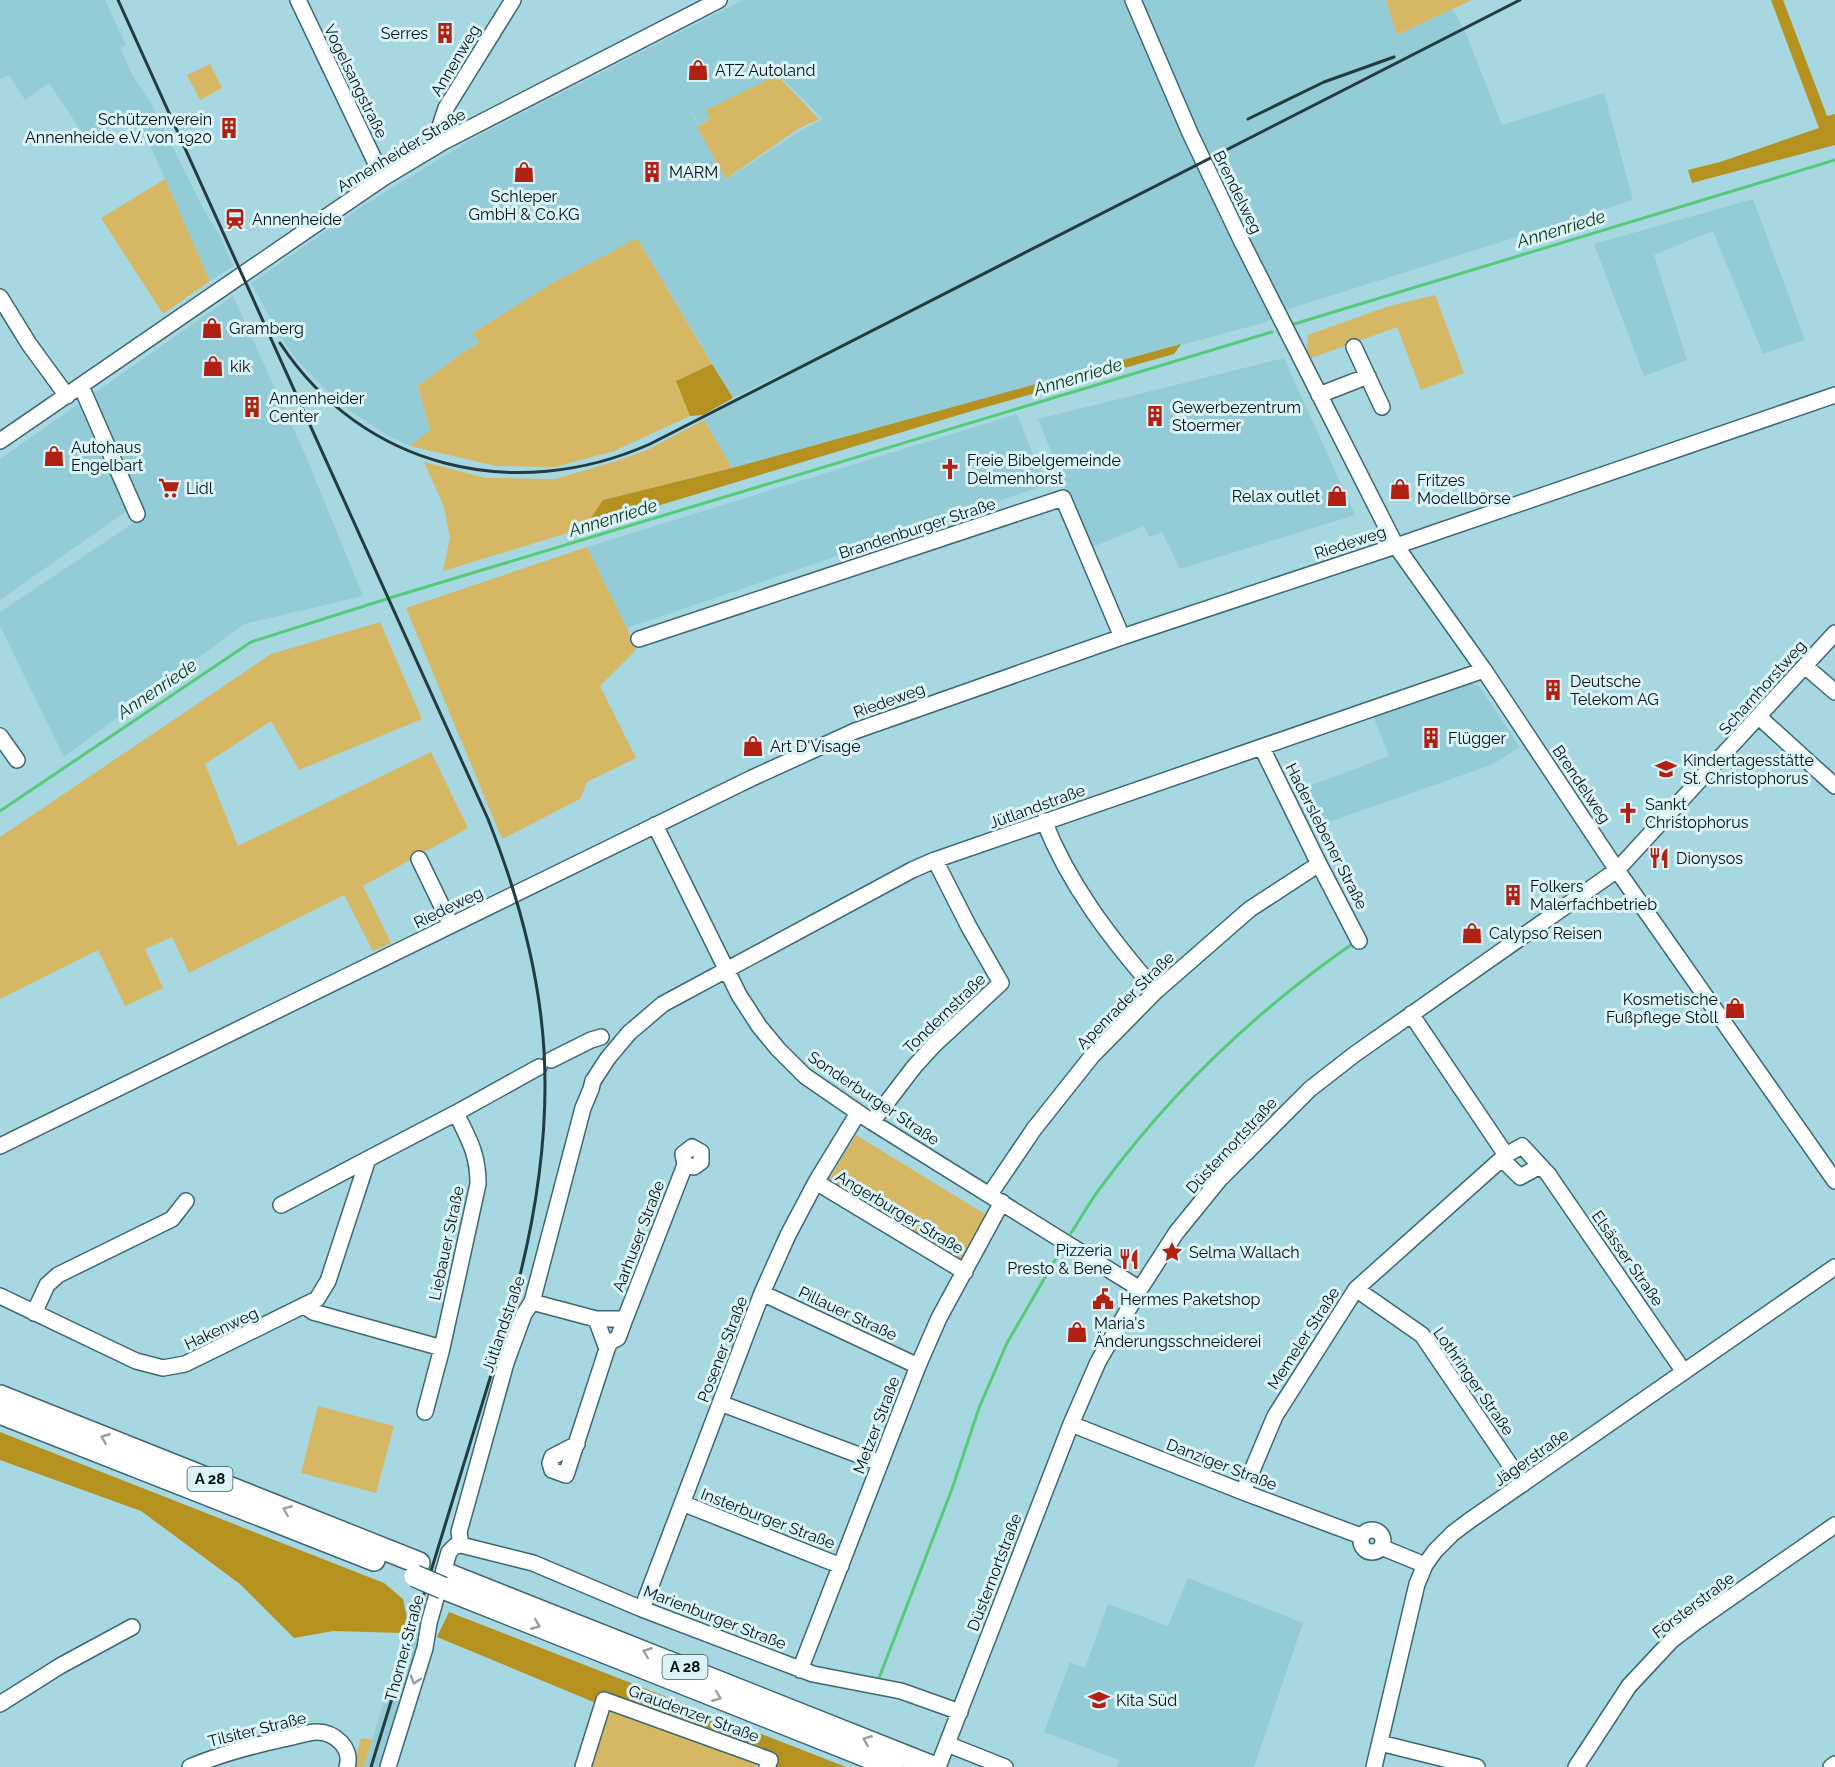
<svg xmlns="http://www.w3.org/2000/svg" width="1835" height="1767" font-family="Raleway,sans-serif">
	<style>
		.built { fill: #93ccd7; fill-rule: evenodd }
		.green { fill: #d6b864 }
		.forest { fill: #b5921f }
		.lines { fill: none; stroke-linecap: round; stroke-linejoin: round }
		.stream { stroke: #54cb76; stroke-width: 3 }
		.minor-casing { stroke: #3c6971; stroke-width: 18 }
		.highway-casing { stroke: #3c6971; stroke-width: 24 }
		.minor { stroke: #fff; stroke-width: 15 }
		.highway { stroke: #fff; stroke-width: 21 }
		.rail { stroke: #243b3f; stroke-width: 3 }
		.highway-bridge-casing { stroke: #3c6971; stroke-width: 24; stroke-linecap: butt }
		.highway-bridge { stroke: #fff; stroke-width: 21 }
		.oneway { stroke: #9aa0a1 }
		.labels { text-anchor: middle; stroke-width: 6; stroke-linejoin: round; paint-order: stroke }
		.shield { fill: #dbf3f7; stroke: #435659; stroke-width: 1.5 }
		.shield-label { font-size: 15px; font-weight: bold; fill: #021215 }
		.poi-label { font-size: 16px; fill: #021215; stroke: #dbf3f7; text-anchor: start }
		.street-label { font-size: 16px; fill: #021215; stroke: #dbf3f7 }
		.water-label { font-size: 18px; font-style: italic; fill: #073919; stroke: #dbf3f7 }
	</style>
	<rect width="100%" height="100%" fill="#a7d7e0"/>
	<path class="built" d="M0,0h105l21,45 -6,3 13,28 18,27 53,107 16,26 13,30 -23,15 -75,-170 -47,30 -39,-58 -24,17 -16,-25 -9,4z
		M743,0h643l11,35 56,-26 14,27 35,89 102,-32 29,107 -341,108 -26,14 -534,146 -28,-48 89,-52 -60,30 -96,-160 -164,95 6,10 -17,10 -44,33 13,44 -21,16 -23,-11 -34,-22 -24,-20 -32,-33 -17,-24 -29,-53 113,-78 110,-67zM772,68l51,51 -25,13 -72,48 -39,-76 12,21 12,-7 -4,-8 70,-35z
		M1753,199l52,141 -42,14 -50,-123 -59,24 33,105 -43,16 -50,-132z
		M233,296l71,156 59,144 -119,28 -180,133 -64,-131v-14l144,-96 -6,-13 -138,97v-141z
		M1284,358l71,157 -175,54 -18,-37 -13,5 -5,-11 -54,22 -52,-129z
		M1017,414l28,71 -418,143 -40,-81z
		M1469,683l10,3 41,61 -29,18 -182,64 -18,-36 98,-37 -16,-40z
		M1188,1578l115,45 -49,144h-137l2,-7 -75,-28 26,-70 15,6 23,-64 60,22z
		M419,1594l11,4 -14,41 4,2 -39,126h-17l44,-145h2z"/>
	<path class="green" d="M1386,0h86l-75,35z
		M210,64l12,24 -22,12 -13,-25z
		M777,75l42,44 -21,10 -72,50 -29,-52 13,-8 -4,-9z
		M165,179l45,102 -47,33 -62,-96z
		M637,238l75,126 -36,17 14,35 -76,35 -59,16 -59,-1 -86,-20 20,-16 -12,-44 44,-33 17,-10 -6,-10 78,-49z
		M1435,295l29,78 -43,17 -24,-63 -91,33 2,-25 78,-28z
		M704,420l28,48 -129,32 -19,28 -141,43 7,-33 -6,-31 -20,-45 62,16 69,1 62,-18 30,-11z
		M587,547l40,81 9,22 -36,36 36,72 -49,24 -7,17 -78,40 -96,-231z
		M380,622l42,97 -123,51 -28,-49 -66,43 33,82 193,-94 37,76 -105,58 28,57 -18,8 -29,-56 -155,78 -17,-36 -27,12 18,39 -38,18 -27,-56 -98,49v-162l271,-183z
		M856,1135l132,81 -26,47 -136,-79z
		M318,1406l76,20 -18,67 -75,-20z
		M608,1708l150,54 -2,5h-166z
		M361,1738l11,2 -8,27h-11z"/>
	<path class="forest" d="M1771,0h12l44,116 8,-2v31l-143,38 -4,-13 32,-8 99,-34z
		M1181,344l-7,10 -202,57 -388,117 19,-28 129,-32z
		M712,364l21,34 -30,17 -13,1 -14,-35z
		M0,1432l384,151 19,16 5,23 -4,11 -71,-2 -39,7 -54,-54 -99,-73 -141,-51z
		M449,1612l397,155h-76l-162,-59 -171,-71z"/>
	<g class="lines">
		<path class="stream" d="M1294,324l541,-164
			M0,811l251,-169 145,-46 876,-264
			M1071,1233c10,-15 19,-32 30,-46 70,-95 157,-178 254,-245
			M879,1678l73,-189 27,-81 28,-65 55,-95"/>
		<defs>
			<path id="minor" d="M298,0l85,178
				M1133,0l57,133 51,107 155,306 88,124 133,200 218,311
				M443,142l-5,-10 8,-24 67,-108
				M0,297l29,47 38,52
				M1354,347l28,60
				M81,386l56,128
				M1319,395l49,-19
				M0,441l383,-263 60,-36 276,-142
				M639,639l424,-141 59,139
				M1805,666l30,26
				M1759,717l76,69
				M0,736l17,24
				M1262,748l57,116 40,77
				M1044,821c25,64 67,118 112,170
				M655,825l84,170 20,31 19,23 27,27 67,46 268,167
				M419,859l32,66
				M1411,1014l95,141 16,-9 26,28 136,198
				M551,1060l40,-20 10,-3
				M872,1122l42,-55 20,-22 67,-62 -32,-56 -34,-67
				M0,1146l752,-368 103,-47 267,-94 274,-91 439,-151
				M1502,1159l18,18 20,-11
				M816,1182l149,90
				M990,1194l44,-65 58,-73 64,-65 94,-82 69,-45
				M281,1205l87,-46
				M1356,1289l66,46 101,149
				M762,1293l156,73
				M0,1296l136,65 27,7 22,-4 132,-65 11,-18 40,-122 88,-46 83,-46
				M532,1302l64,17 11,30 -41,126 -14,-5 -2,-7 2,-6 25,-13
				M305,1306l8,6 129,36
				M34,1313l13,-28 11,-10 114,-56 14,-18
				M596,1319h29l60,-154 -2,-11 9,-7 9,5v10l-7,5 -9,-2
				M607,1349l3,-7 8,-4 7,-19
				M720,1403l160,60
				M425,1412l17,-64 36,-164c0,-31 -9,-44 -22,-71
				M1071,1424l172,68 118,44
				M1243,1492l32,-76 81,-127 150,-134
				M682,1503l159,63
				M1361 1541a11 11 0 1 1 22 0a11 11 0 1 1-22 0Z
				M461,1545l-2,-13 47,-169 18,-49 8,-12 51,-194 8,-19 2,-8 15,-23 21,-25 34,-29 249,-134 23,-10 549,-190
				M1381,1547l44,18
				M642,1609l120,-316 26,-58 28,-53 42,-69
				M800,1670l118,-304 21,-48 63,-116
				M0,1704l60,-38 72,-39
				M1380,1743l97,24
				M947,1744l58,23
				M190,1767c30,-13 61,-21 93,-28 10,-2 22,-6 32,-7 19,-1 38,16 32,35
				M388,1767l37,-119 4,-25 20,-71 6,-6 6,-1 72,18 109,46 171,65 88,17 59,21
				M583,1767l21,-67 166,60 -3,7
				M938,1767l133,-343 27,-62 42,-73 36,-56 43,-53 91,-91 45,-35 262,-184 218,-237
				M1374,1767l43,-183 8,-19 10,-14 18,-18 16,-12 366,-254
				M1576,1767l53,-81 43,-46 25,-19 138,-96
				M1831,1767l4,-3"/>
			<path id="highway" d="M0,1396l419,167
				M0,1413l374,147
				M447,1574l486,193
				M443,1588l450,179"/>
		</defs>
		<use href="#minor" class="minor-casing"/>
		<use href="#highway" class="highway-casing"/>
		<use href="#minor" class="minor"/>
		<use href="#highway" class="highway"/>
		<path class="rail" d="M118,0l370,819c25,63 45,130 53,198 12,99 -4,201 -31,296l-139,454
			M1248,119l76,-37 70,-25
			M280,343c83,126 235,161 370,101l870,-444"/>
		<defs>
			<path id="highway-bridge" d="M415,1576l28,12"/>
		</defs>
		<use href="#highway-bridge" class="highway-bridge-casing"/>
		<use href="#highway-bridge" class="highway-bridge"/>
	</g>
	<defs><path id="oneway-chevron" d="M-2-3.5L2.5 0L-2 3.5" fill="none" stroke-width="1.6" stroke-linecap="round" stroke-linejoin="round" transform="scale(1.5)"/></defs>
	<g class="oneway">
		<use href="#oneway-chevron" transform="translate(105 1438) rotate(-158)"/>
		<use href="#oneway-chevron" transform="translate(287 1510) rotate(-158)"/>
		<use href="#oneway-chevron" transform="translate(536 1625) rotate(22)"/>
		<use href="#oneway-chevron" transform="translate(647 1652) rotate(-158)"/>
		<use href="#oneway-chevron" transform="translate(415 1680) rotate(107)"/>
		<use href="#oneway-chevron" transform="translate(717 1697) rotate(22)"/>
		<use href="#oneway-chevron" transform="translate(867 1740) rotate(-158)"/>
	</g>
	<defs>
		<symbol id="building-bare" viewBox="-9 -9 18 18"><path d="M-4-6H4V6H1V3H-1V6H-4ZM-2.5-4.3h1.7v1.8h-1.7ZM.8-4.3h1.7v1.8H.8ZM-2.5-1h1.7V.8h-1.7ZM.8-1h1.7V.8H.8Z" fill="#b02113" stroke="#dbf3f7" stroke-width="2.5" paint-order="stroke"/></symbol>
		<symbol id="shop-bare" viewBox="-9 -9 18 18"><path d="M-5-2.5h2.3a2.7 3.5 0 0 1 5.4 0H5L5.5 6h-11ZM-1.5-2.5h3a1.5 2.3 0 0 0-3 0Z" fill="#b02113" stroke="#dbf3f7" stroke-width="2.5" paint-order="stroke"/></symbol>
		<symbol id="station-bare" viewBox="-9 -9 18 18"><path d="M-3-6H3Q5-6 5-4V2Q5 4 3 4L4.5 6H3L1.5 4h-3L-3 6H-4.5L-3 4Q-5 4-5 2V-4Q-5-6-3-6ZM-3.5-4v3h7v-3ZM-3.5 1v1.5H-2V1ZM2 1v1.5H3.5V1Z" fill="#b02113" stroke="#dbf3f7" stroke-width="2.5" paint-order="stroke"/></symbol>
		<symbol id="church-bare" viewBox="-9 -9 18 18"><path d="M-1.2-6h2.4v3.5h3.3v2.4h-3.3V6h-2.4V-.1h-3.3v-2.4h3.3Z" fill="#b02113" stroke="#dbf3f7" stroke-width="2.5" paint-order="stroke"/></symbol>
		<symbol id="supermarket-bare" viewBox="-9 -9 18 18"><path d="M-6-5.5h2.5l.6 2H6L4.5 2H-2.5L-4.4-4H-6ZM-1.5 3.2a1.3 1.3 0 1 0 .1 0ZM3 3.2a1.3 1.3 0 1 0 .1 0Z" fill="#b02113" stroke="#dbf3f7" stroke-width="2.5" paint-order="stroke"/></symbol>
		<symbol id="school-bare" viewBox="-9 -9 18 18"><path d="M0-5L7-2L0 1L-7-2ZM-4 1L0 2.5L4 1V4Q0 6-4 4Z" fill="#b02113" stroke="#dbf3f7" stroke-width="2.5" paint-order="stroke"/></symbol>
		<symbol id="restaurant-bare" viewBox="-9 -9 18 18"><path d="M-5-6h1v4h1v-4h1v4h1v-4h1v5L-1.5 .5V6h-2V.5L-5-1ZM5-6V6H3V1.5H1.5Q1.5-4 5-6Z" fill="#b02113" stroke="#dbf3f7" stroke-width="2.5" paint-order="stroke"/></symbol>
		<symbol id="sight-bare" viewBox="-9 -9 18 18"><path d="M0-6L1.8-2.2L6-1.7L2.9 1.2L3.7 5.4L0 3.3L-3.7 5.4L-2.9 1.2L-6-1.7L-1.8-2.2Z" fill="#b02113" stroke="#dbf3f7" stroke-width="2.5" paint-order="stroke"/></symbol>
		<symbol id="civic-bare" viewBox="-9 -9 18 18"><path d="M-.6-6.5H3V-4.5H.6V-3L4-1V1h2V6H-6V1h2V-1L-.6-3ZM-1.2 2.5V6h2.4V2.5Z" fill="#b02113" stroke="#dbf3f7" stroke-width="2.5" paint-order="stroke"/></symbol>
	</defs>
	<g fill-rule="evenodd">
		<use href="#building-bare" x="430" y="18" width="30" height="30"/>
		<use href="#shop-bare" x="683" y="55" width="30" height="30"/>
		<use href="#building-bare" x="214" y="113" width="30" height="30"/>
		<use href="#shop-bare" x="509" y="157" width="30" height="30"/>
		<use href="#building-bare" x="637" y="157" width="30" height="30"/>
		<use href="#station-bare" x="220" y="204" width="30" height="30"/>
		<use href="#shop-bare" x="197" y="313" width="30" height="30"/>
		<use href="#shop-bare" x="198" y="351" width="30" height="30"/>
		<use href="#building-bare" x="237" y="392" width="30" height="30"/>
		<use href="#building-bare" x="1140" y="401" width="30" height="30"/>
		<use href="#shop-bare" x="39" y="441" width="30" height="30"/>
		<use href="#church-bare" x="935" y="454" width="30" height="30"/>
		<use href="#supermarket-bare" x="154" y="473" width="30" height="30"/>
		<use href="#shop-bare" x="1385" y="474" width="30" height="30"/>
		<use href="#shop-bare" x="1322" y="481" width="30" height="30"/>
		<use href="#building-bare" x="1538" y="675" width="30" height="30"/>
		<use href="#building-bare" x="1416" y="723" width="30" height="30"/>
		<use href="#shop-bare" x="738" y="731" width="30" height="30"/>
		<use href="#school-bare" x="1651" y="754" width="30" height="30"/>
		<use href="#church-bare" x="1613" y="798" width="30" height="30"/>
		<use href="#restaurant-bare" x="1644" y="843" width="30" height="30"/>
		<use href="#building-bare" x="1498" y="880" width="30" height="30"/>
		<use href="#shop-bare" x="1457" y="918" width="30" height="30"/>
		<use href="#shop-bare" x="1720" y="993" width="30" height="30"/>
		<use href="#sight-bare" x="1157" y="1237" width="30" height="30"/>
		<use href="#restaurant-bare" x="1114" y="1244" width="30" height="30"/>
		<use href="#civic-bare" x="1088" y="1284" width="30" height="30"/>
		<use href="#shop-bare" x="1062" y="1317" width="30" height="30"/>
		<use href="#school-bare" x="1084" y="1685" width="30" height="30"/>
	</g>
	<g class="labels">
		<g class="shield">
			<rect x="187.5" y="1467" width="45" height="24" rx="4.5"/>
			<rect x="662.5" y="1655" width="45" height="24" rx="4.5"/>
		</g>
		<g class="shield-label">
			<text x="210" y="1484">A 28</text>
			<text x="685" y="1672">A 28</text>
		</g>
		<g class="poi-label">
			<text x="428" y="39" text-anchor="end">Serres</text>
			<text x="715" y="76">ATZ Autoland</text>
			<text x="212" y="125" text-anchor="end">Schützenverein<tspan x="212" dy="18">Annenheide e.V. von 1920</tspan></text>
			<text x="669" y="178">MARM</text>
			<text x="524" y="202" text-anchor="middle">Schleper<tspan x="524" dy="18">GmbH &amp; Co.KG</tspan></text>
			<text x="252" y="225">Annenheide</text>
			<text x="229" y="334">Gramberg</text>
			<text x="230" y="372">kik</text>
			<text x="269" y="404">Annenheider<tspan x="269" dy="18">Center</tspan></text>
			<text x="1172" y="413">Gewerbezentrum<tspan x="1172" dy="18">Stoermer</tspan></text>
			<text x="71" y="453">Autohaus<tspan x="71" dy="18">Engelbart</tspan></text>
			<text x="967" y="466">Freie Bibelgemeinde<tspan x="967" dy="18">Delmenhorst</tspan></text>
			<text x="1417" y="486">Fritzes<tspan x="1417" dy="18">Modellbörse</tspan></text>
			<text x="186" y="494">Lidl</text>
			<text x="1320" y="502" text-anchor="end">Relax outlet</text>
			<text x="1570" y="687">Deutsche<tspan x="1570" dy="18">Telekom AG</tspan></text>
			<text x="1448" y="744">Flügger</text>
			<text x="770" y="752">Art D'Visage</text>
			<text x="1683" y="766">Kindertagesstätte<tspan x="1683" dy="18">St. Christophorus</tspan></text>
			<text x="1645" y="810">Sankt<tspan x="1645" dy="18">Christophorus</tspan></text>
			<text x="1676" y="864">Dionysos</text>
			<text x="1530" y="892">Folkers<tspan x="1530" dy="18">Malerfachbetrieb</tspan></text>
			<text x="1489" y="939">Calypso Reisen</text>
			<text x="1718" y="1005" text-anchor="end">Kosmetische<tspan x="1718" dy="18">Fußpflege Stoll</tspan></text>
			<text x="1112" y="1256" text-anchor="end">Pizzeria<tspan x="1112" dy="18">Presto &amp; Bene</tspan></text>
			<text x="1189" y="1258">Selma Wallach</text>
			<text x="1120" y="1305">Hermes Paketshop</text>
			<text x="1094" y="1329">Maria's<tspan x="1094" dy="18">Änderungsschneiderei</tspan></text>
			<text x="1116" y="1706">Kita Süd</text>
		</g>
		<g class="street-label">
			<text transform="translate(455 60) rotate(-59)" y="6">Annenweg</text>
			<text transform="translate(356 81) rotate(64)" y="6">Vogelsangstraße</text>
			<text transform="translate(401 150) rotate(-31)" y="6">Annenheider Straße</text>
			<text transform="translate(1238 192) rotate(64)" y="6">Brendelweg</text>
			<text transform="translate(917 528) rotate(-18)" y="6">Brandenburger Straße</text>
			<text transform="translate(1350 542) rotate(-18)" y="6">Riedeweg</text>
			<text transform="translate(1762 687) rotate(-48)" y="6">Scharnhorstweg</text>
			<text transform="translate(889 700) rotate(-20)" y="6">Riedeweg</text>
			<text transform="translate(1582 784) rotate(56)" y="6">Brendelweg</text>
			<text transform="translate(1037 806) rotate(-20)" y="6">Jütlandstraße</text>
			<text transform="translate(1327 836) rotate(63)" y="6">Haderslebener Straße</text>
			<text transform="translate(448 907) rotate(-26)" y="6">Riedeweg</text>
			<text transform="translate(1125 1000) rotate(-45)" y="6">Apenrader Straße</text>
			<text transform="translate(944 1013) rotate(-44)" y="6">Tondernstraße</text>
			<text transform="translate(874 1098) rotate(34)" y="6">Sonderburger Straße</text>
			<text transform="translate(1231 1145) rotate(-47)" y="6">Düsternortstraße</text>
			<text transform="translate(900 1212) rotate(31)" y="6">Angerburger Straße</text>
			<text transform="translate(638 1236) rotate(-69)" y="6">Aarhuser Straße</text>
			<text transform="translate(446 1243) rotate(-78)" y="6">Liebauer Straße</text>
			<text transform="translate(1628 1258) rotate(55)" y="6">Elsässer Straße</text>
			<text transform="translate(848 1313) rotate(25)" y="6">Pillauer Straße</text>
			<text transform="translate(503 1324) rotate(-71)" y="6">Jütlandstraße</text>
			<text transform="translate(221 1328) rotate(-25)" y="6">Hakenweg</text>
			<text transform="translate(1303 1338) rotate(-57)" y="6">Memeler Straße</text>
			<text transform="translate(722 1349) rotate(-69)" y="6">Posener Straße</text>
			<text transform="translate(1474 1381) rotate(55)" y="6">Lothringer Straße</text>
			<text transform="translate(876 1425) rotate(-69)" y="6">Metzer Straße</text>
			<text transform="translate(1531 1457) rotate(-35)" y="6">Jägerstraße</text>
			<text transform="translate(1222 1464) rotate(21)" y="6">Danziger Straße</text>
			<text transform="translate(768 1518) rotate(21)" y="6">Insterburger Straße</text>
			<text transform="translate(994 1572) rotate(-69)" y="6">Düsternortstraße</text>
			<text transform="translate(1693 1605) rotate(-37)" y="6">Försterstraße</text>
			<text transform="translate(715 1617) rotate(21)" y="6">Marienburger Straße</text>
			<text transform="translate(404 1648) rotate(-75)" y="6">Thorner Straße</text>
			<text transform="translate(694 1713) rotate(20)" y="6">Graudenzer Straße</text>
			<text transform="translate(257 1729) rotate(-14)" y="6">Tilsiter Straße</text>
		</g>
		<g class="water-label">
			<text transform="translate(1561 229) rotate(-17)" y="6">Annenriede</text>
			<text transform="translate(1078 377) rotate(-17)" y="6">Annenriede</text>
			<text transform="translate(613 518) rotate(-17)" y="6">Annenriede</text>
			<text transform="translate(157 689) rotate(-34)" y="6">Annenriede</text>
		</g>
	</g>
</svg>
